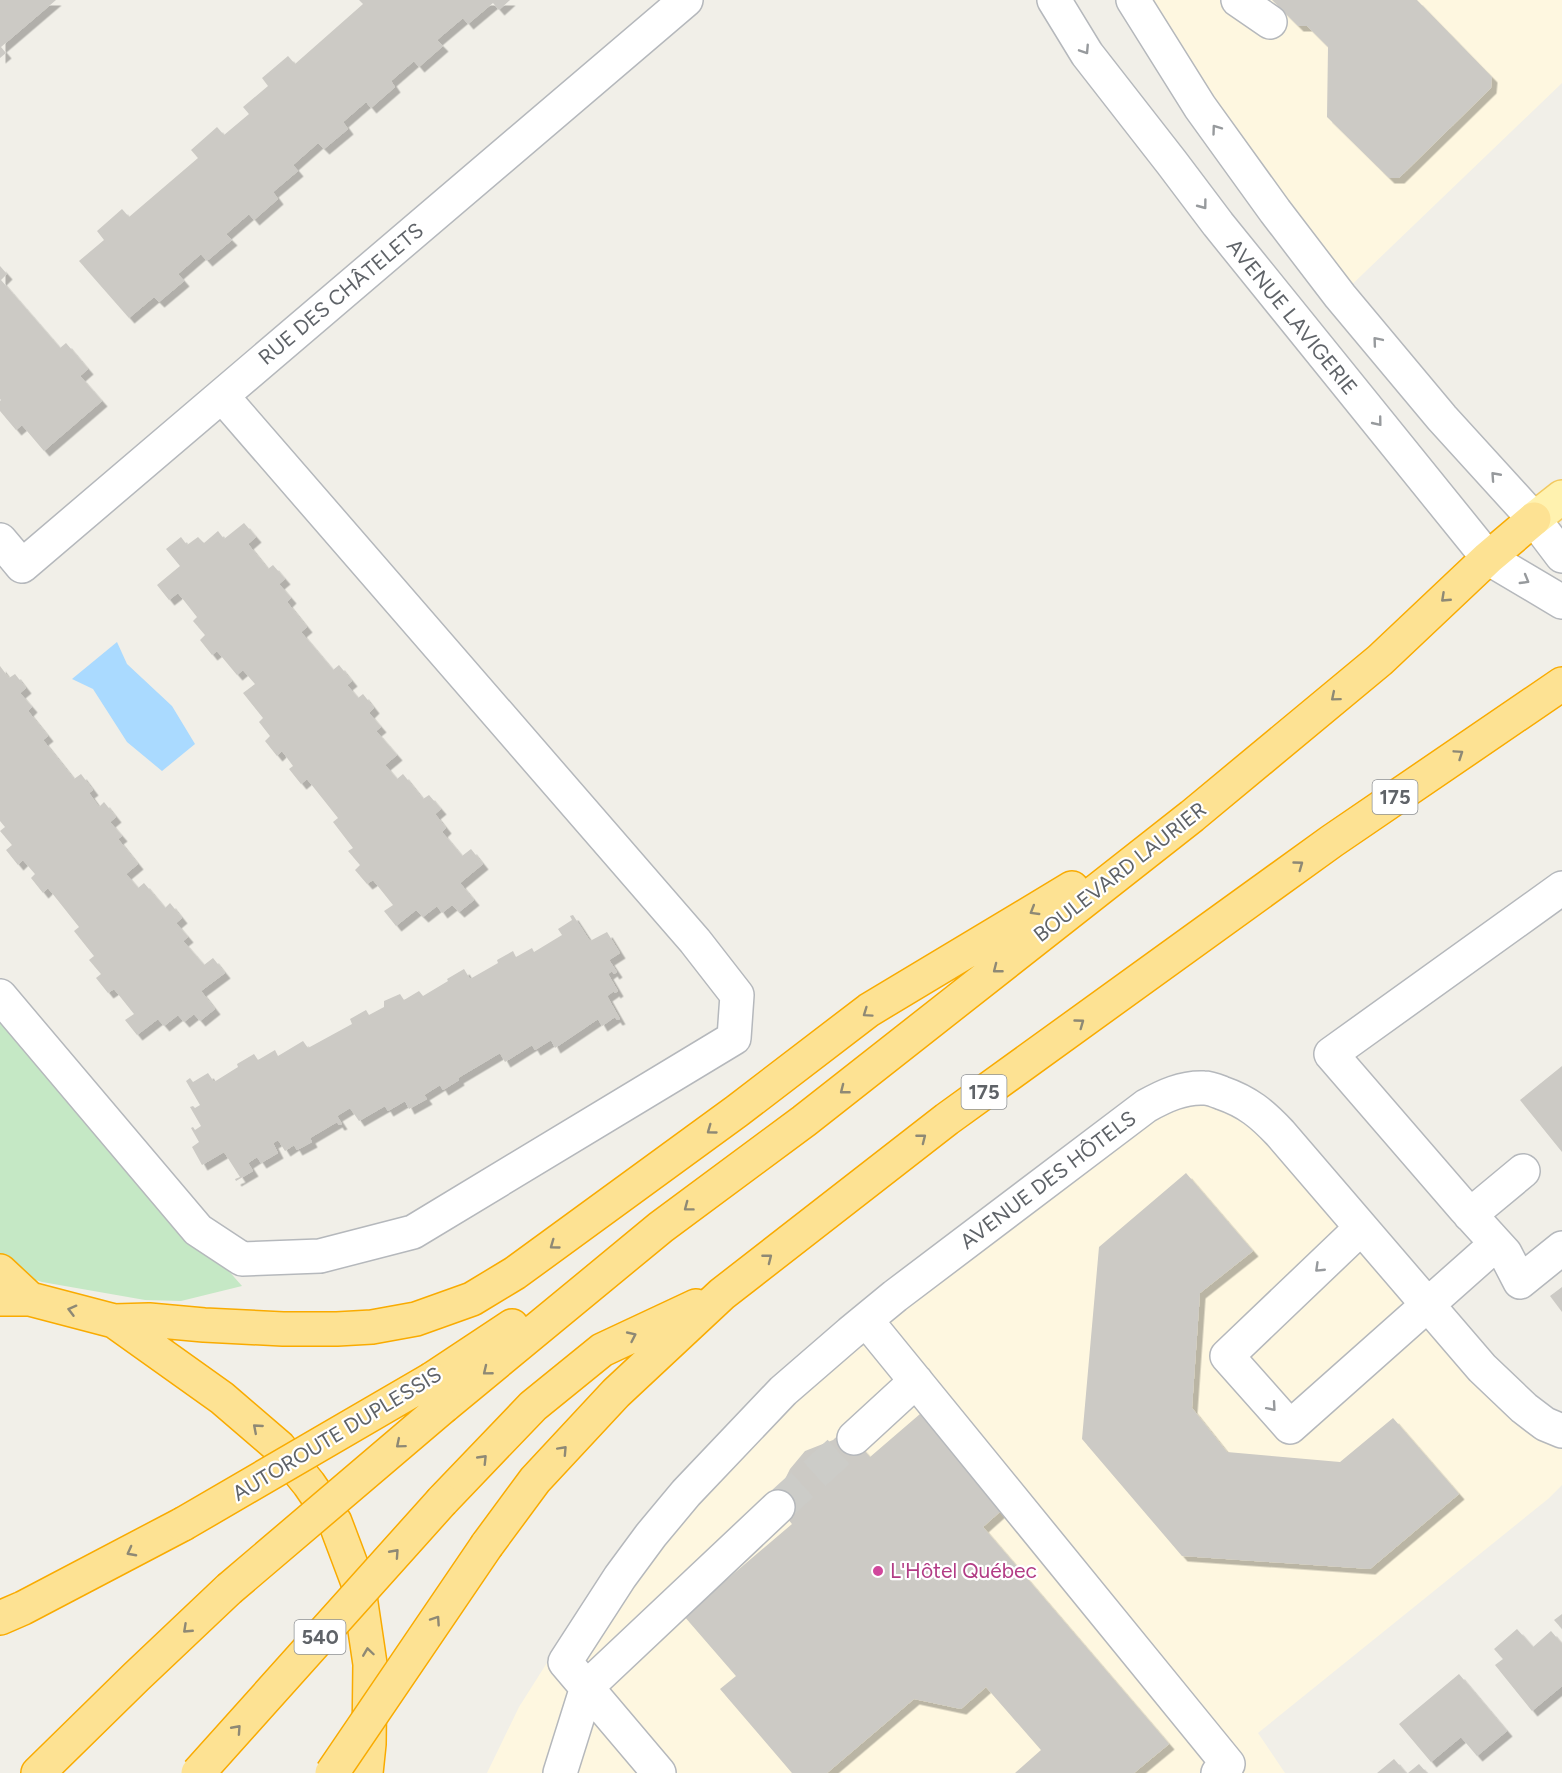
<svg xmlns="http://www.w3.org/2000/svg" width="1562" height="1773" font-family="Figtree,sans-serif">
	<style>
		.commercial { fill: #fef7e0 }
		.green { fill: #c5e8c5 }
		.water { fill: #aadaff }
		.building { fill: #cccac5; filter: url(#shadow) }
		.lines { fill: none; stroke-linecap: round; stroke-linejoin: round }
		.minor-tunnel { stroke: #ccccc8; stroke-width: 33; stroke-dasharray: 33 16; stroke-linecap: butt }
		.minor-casing { stroke: #b5b8bc; stroke-width: 36 }
		.major-casing { stroke: #f2c960; stroke-width: 36 }
		.highway-casing { stroke: #f9ab00; stroke-width: 36 }
		.minor { stroke: #fff; stroke-width: 33 }
		.major { stroke: #fff2af; stroke-width: 33 }
		.highway { stroke: #fde293; stroke-width: 33 }
		.highway-bridge-casing { stroke: #f9ab00; stroke-width: 36; stroke-linecap: butt }
		.highway-bridge { stroke: #fde293; stroke-width: 33 }
		.oneway { stroke: #979a9d }
		.oneway2 { stroke: #8e8975 }
		.hotel-dot { fill: #d1479c; stroke: #fff; stroke-width: 2 }
		.labels { text-anchor: middle; stroke-width: 4.5; stroke-linejoin: round; paint-order: stroke }
		.shield { fill: #fff; stroke: #8f9295; stroke-width: 1.5 }
		.shield-label { font-size: 20px; font-weight: bold; fill: #5f6368 }
		.street-label { font-size: 21px; fill: #5f6368; stroke: #fff }
		.hotel-label { font-size: 21px; fill: #b23c85; stroke: #fff; text-anchor: start }
	</style>
	<defs>
		<filter id="shadow"><feDropShadow dx="5.5" dy="5.5" stdDeviation="0" flood-color="#0004"/></filter>
	</defs>
	<rect width="100%" height="100%" fill="#f1efe8"/>
	<path class="commercial" d="M1133,0h429v83l-222,213z
		M1237,1099l325,332v54l-14,14 -290,234 27,40h-798l32,-66 81,-128 48,-59 498,-414z"/>
	<path class="green" d="M0,1012l242,274 -61,15 -36,-1 -103,-18 -42,-13z"/>
	<path class="water" d="M117,642l10,22 45,42 23,38 -33,27 -35,-29 -34,-53 -21,-10z"/>
	<path class="building" d="M0,0h56l-55,47 5,6 -6,5z
		M359,0h151l-11,10 -6,-7 -25,21 -5,-6 -26,22 6,6 -24,21 -5,-6 -23,20 4,6 -24,21 -5,-6 -23,20 5,7 -24,20 -6,-6 -25,22 5,6 -25,21 5,7 -24,21 -5,-6 -23,20 6,6 -25,21 -6,-7 -23,20 6,7 -25,21 -5,-5 -25,21 -50,-57 25,-21 -7,-9 25,-22 7,8 69,-59 -7,-8 26,-23 7,8 25,-21 -6,-7 25,-21 -6,-8 26,-22 7,8 68,-60z
		M1272,0h145l75,77 -1,11 -92,90h-10l-62,-61 1,-70 -21,-21h-9z
		M0,266l7,8 -6,6 59,68 6,-5 22,26 -8,7 22,25 -58,50 -22,-26 -6,5 -16,-19v-10l1,-1 -1,-1z
		M244,523l12,14 -8,7 20,25 5,-4 12,14 -6,5 12,14 -4,4 20,25 -6,5 32,38 6,-5 13,16 -5,4 11,13 5,-4 11,14 -5,5 12,14 -5,4 21,24 -12,10 12,14 6,-5 20,25 6,-4 12,14 -6,5 11,14 -4,4 20,24 9,-7 12,15 -23,19 14,17 -15,12 -7,-7 -10,8 -5,-7 -14,11 -7,-7 -20,16 -12,-15 9,-6 -20,-25 -6,4 -12,-14 5,-5 -12,-14 5,-3 -20,-26 5,-4 -31,-39 -6,5 -12,-15 4,-3 -11,-15 -5,5 -12,-15 5,-5 -11,-14 4,-4 -20,-25 12,-9 -12,-14 -6,5 -20,-24 -5,4 -12,-15 5,-5 -12,-14 4,-4 -19,-24 -9,7 -12,-15 23,-19 -14,-17 15,-12 6,8 11,-8 6,6 14,-12 6,8z
		M0,666l9,12 6,-4 11,14 -6,5 12,14 -4,4 20,25 -5,4 31,39 7,-5 12,16 -4,3 10,14 5,-5 12,15 -6,5 12,14 -4,3 20,25 -12,10 12,14 6,-5 21,25 5,-5 12,15 -6,5 12,14 -5,4 21,24 9,-7 12,15 -24,18 14,18 -15,12 -6,-7 -10,8 -6,-7 -14,11 -6,-7 -21,16 -12,-15 9,-6 -20,-25 -6,4 -12,-15 5,-4 -12,-14 5,-4 -20,-25 5,-4 -31,-39 -5,5 -12,-15 4,-4 -12,-14 -5,5 -12,-15 6,-5 -12,-14 5,-4 -5,-6z
		M573,915l17,26 17,-9 13,21 -11,7 8,12 -3,2 -2,-3 -4,3 10,17 -3,2 -1,-2 -7,5 13,23 -3,1 -2,-3 -13,9 -4,-7 -43,29 -4,-8 -16,10 -3,-5 -27,17 -5,-9 -42,25 1,2 -16,10 -3,-5 -16,10 3,4 -18,10 -4,-8 -17,10 -3,-5 -26,15 -9,-13 -13,8 5,8 -3,1 -2,-3 -27,16 2,4 -15,8 -3,-5 -9,6 -7,-11 -5,3 5,10 -17,10 -4,-6 -9,6 5,8 -17,10 -1,-2 5,-2 -16,-25 -22,13 -10,-18 7,-5 -8,-14 2,-1 2,3 6,-4 -11,-19 3,-1 2,2 5,-3 -14,-24 4,-3 3,4 15,-9 6,9 24,-15 -1,-3 17,-10 4,6 17,-10 3,6 25,-15 5,7 44,-24 -2,-5 16,-9 3,5 15,-8v-6l16,-7 4,6 15,-9 4,5 25,-15 -1,-2 17,-10 6,10 28,-16 -1,-3 16,-9 3,6 16,-9 2,4 28,-17 -4,-6 14,-9 -2,-4z
		M1562,1066v86l-42,-52z
		M1186,1173l67,78 -53,42 -8,115 35,44 113,10 53,-44 66,76 -89,75 -188,-13 -100,-117 17,-192z
		M1562,1287v25l-12,-16z
		M920,1414l82,96 -19,17 186,217 -35,29h-119l26,-23 -55,-63 -25,22 -47,-10 -87,74h-35l-72,-84 16,-13 -52,-60 108,-92 -23,-28 14,-13 7,-14 15,-18 28,-11 12,-11 25,28z
		M1562,1614v15l-8,-9z
		M1517,1629l16,18 18,-16 11,13v42l-30,25 -37,-46 8,-6 -9,-10z
		M1459,1674l48,57 -30,25 -16,-19 -30,25 -32,-38z
		M1394,1759l12,14h-29z
		M1419,1764l8,9h-19z"/>
	<g class="lines">
		<path class="minor-tunnel" d="M778,1507l76,-69"/>
		<defs>
			<path id="minor" d="M1054,0l33,54 85,109 46,61 270,334 74,44
				M1133,0l67,107 75,104 65,85 102,122 92,101 28,37
				M1238,0l32,22
				M0,540l22,26 664,-566
				M1562,888l-231,166 134,155 40,44 15,29 42,-34
				M0,996l198,234 44,29 78,-3 93,-24 321,-194 3,-43 -42,-54 -473,-545
				M1470,1215l53,-44
				M1361,1228l-134,128 63,71 206,-183
				M866,1320l362,444 -10,9
				M854,1438l62,-57
				M560,1773l27,-86 191,-180
				M659,1773l-94,-111 55,-85 31,-42 35,-42 97,-102 67,-58 45,-37 251,-190c18,-10 37,-19 58,-18 6,0 13,3 18,5 26,9 40,21 58,40l202,235 42,40 21,16 17,7"/>
			<path id="major" d="M1534,519l28,-22"/>
			<path id="highway" d="M0,1271l30,28
				M0,1299h30l84,22 35,-1 55,5 79,4h54l35,-2 44,-8 56,-20 43,-26 222,-162 132,-101 203,-122
				M114,1321l108,77 57,49 30,37 26,38 23,61 12,81 -1,80 -3,29
				M432,1379l80,-53
				M444,1406l217,-179 143,-106 388,-305 188,-156 108,-102 46,-39
				M442,1501l91,-95 69,-56 94,-44
				M487,1545l48,-65 81,-87 106,-99 225,-175 385,-278 230,-157
				M0,1618l23,-10 160,-84
				M38,1773l98,-96 93,-88"/>
		</defs>
		<use href="#minor" class="minor-casing"/>
		<use href="#major" class="major-casing"/>
		<use href="#highway" class="highway-casing"/>
		<use href="#minor" class="minor"/>
		<use href="#major" class="major"/>
		<use href="#highway" class="highway"/>
		<defs>
			<path id="highway-bridge" d="M183,1524l249,-145
				M229,1589l215,-183
				M198,1773l244,-272
				M332,1773l155,-228"/>
		</defs>
		<use href="#highway-bridge" class="highway-bridge-casing"/>
		<use href="#highway-bridge" class="highway-bridge"/>
	</g>
	<defs><path id="oneway-chevron" d="M-2-3.5L2.5 0L-2 3.5" fill="none" stroke-width="1.6" stroke-linecap="round" stroke-linejoin="round" transform="scale(1.5)"/></defs>
	<g class="oneway">
		<use href="#oneway-chevron" transform="translate(1085 50) rotate(57)"/>
		<use href="#oneway-chevron" transform="translate(1216 129) rotate(-126)"/>
		<use href="#oneway-chevron" transform="translate(1203 205) rotate(53)"/>
		<use href="#oneway-chevron" transform="translate(1377 341) rotate(-130)"/>
		<use href="#oneway-chevron" transform="translate(1378 422) rotate(51)"/>
		<use href="#oneway-chevron" transform="translate(1495 476) rotate(-132)"/>
		<use href="#oneway-chevron" transform="translate(1525 580) rotate(30)"/>
		<use href="#oneway-chevron" transform="translate(1319 1268) rotate(136)"/>
		<use href="#oneway-chevron" transform="translate(1272 1407) rotate(49)"/>
	</g>
	<g class="oneway2">
		<use href="#oneway-chevron" transform="translate(1445 598) rotate(137)"/>
		<use href="#oneway-chevron" transform="translate(1335 697) rotate(140)"/>
		<use href="#oneway-chevron" transform="translate(1459 754) rotate(-34)"/>
		<use href="#oneway-chevron" transform="translate(1299 865) rotate(-36)"/>
		<use href="#oneway-chevron" transform="translate(1034 911) rotate(149)"/>
		<use href="#oneway-chevron" transform="translate(997 969) rotate(142)"/>
		<use href="#oneway-chevron" transform="translate(867 1013) rotate(145)"/>
		<use href="#oneway-chevron" transform="translate(1080 1023) rotate(-36)"/>
		<use href="#oneway-chevron" transform="translate(844 1090) rotate(142)"/>
		<use href="#oneway-chevron" transform="translate(711 1130) rotate(144)"/>
		<use href="#oneway-chevron" transform="translate(922 1138) rotate(-38)"/>
		<use href="#oneway-chevron" transform="translate(688 1207) rotate(143)"/>
		<use href="#oneway-chevron" transform="translate(554 1245) rotate(144)"/>
		<use href="#oneway-chevron" transform="translate(768 1258) rotate(-38)"/>
		<use href="#oneway-chevron" transform="translate(72 1310) rotate(-165)"/>
		<use href="#oneway-chevron" transform="translate(632 1336) rotate(-25)"/>
		<use href="#oneway-chevron" transform="translate(487 1371) rotate(141)"/>
		<use href="#oneway-chevron" transform="translate(257 1428) rotate(-139)"/>
		<use href="#oneway-chevron" transform="translate(400 1444) rotate(140)"/>
		<use href="#oneway-chevron" transform="translate(563 1450) rotate(-47)"/>
		<use href="#oneway-chevron" transform="translate(483 1459) rotate(-46)"/>
		<use href="#oneway-chevron" transform="translate(131 1552) rotate(152)"/>
		<use href="#oneway-chevron" transform="translate(395 1553) rotate(-48)"/>
		<use href="#oneway-chevron" transform="translate(436 1620) rotate(-56)"/>
		<use href="#oneway-chevron" transform="translate(187 1629) rotate(137)"/>
		<use href="#oneway-chevron" transform="translate(368 1652) rotate(-98)"/>
		<use href="#oneway-chevron" transform="translate(237 1729) rotate(-48)"/>
	</g>
	<circle class="hotel-dot" cx="878" cy="1571" r="6"/>
	<g class="labels">
		<g class="shield">
			<rect x="1372.5" y="780" width="45" height="34" rx="4.5"/>
			<rect x="961.5" y="1075" width="45" height="34" rx="4.5"/>
			<rect x="294.5" y="1620" width="51" height="34" rx="4.5"/>
		</g>
		<g class="shield-label">
			<text x="1395" y="804">175</text>
			<text x="984" y="1099">175</text>
			<text x="320" y="1644">540</text>
		</g>
		<g class="street-label">
			<text transform="translate(341 294) rotate(-40)" y="7">RUE DES CHÂTELETS</text>
			<text transform="translate(1292 317) rotate(51)" y="7">AVENUE LAVIGERIE</text>
			<text transform="translate(1120 872) rotate(-38)" y="7">BOULEVARD LAURIER</text>
			<text transform="translate(1048 1180) rotate(-37)" y="7">AVENUE DES HÔTELS</text>
			<text transform="translate(337 1434) rotate(-31)" y="7">AUTOROUTE DUPLESSIS</text>
		</g>
		<g class="hotel-label">
			<text x="890" y="1578">L'Hôtel Québec</text>
		</g>
	</g>
</svg>
